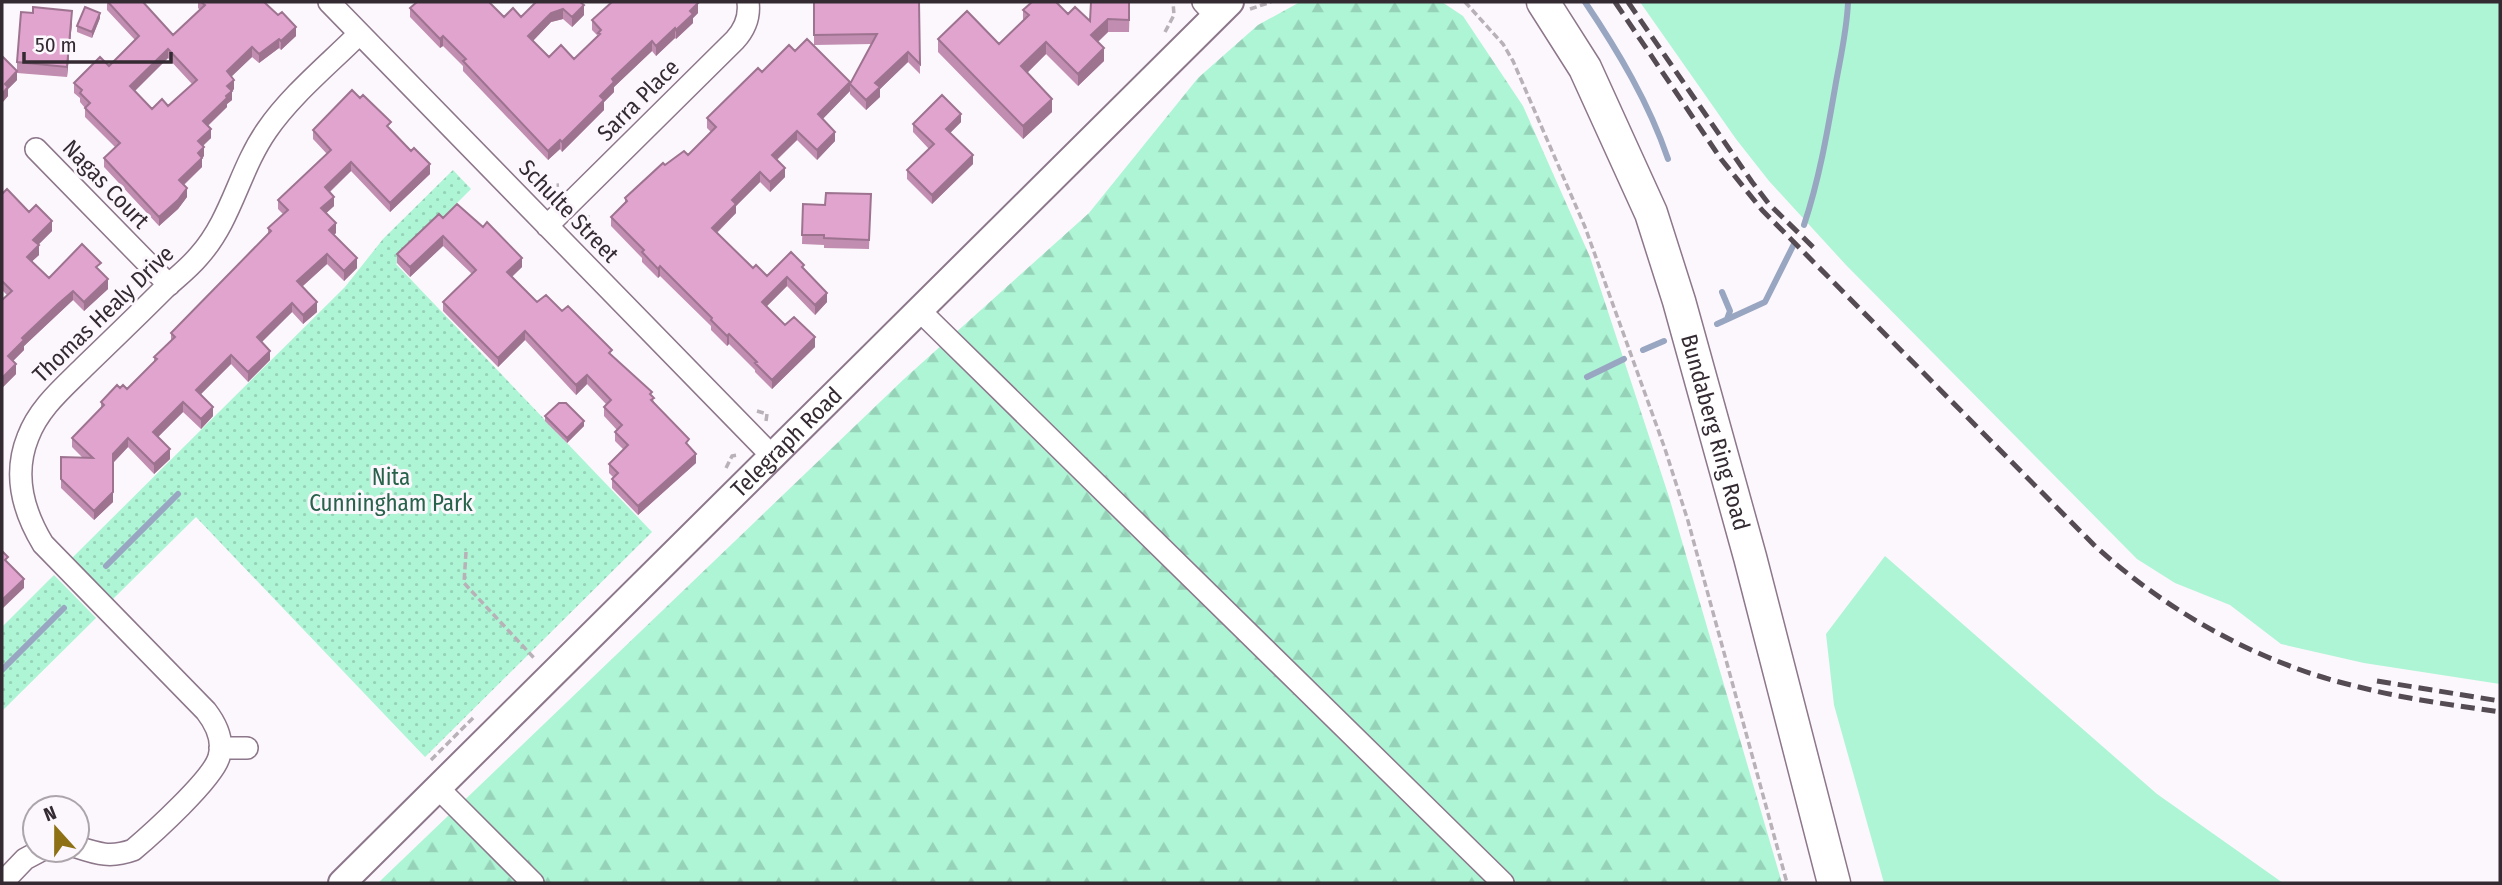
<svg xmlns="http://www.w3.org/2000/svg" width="2502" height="885" font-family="'Fira Sans Condensed',sans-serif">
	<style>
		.grass { fill: #adf5d5 }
		.forest { fill: url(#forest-firs) }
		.park { fill: url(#park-dots) }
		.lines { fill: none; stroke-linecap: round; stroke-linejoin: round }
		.stream { stroke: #99a6c1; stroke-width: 6 }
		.minor-casing { stroke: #8d778b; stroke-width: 24 }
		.tertiary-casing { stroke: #8d778b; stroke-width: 30 }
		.primary-casing { stroke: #8d778b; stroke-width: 35 }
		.path { stroke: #b8b1b7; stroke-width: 3.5; stroke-dasharray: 7 3.5; stroke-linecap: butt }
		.minor { stroke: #fff; stroke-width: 21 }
		.tertiary { stroke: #fff; stroke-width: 26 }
		.primary { stroke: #fff; stroke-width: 32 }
		.rail { stroke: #544b53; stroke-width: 5; stroke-dasharray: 14 7; stroke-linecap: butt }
		.wall { fill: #c18db1; fill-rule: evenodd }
		.shaded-wall { fill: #9d7390 }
		.building { fill: #e0a4ce; stroke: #9d7390; stroke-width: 2; fill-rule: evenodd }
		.labels { text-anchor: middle; stroke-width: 6; stroke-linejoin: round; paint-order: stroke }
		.street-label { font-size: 23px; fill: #332a32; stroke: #fcf7fc }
		.park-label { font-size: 23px; fill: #27624b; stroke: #fcf7fc }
	</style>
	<defs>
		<pattern id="forest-firs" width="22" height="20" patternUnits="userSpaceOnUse" patternTransform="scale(1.75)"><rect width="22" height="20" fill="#adf5d5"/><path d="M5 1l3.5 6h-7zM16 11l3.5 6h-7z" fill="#95d2b7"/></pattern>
		<pattern id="park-dots" width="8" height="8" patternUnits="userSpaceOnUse" patternTransform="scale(1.75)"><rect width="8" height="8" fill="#adf5d5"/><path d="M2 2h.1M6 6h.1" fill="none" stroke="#95d2b7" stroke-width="1.8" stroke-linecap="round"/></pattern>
	</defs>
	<rect width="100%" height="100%" fill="#fcf7fc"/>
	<path class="grass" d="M1640,2h860v682l-136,-21 -83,-19 -51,-39 -55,-22 -38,-24 -291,-294 -77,-84 -33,-42z
		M1885,556l272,238 126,89h-399l-50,-178 -8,-71z"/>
	<path class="forest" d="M1300,2h142l21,14 60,90 67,151 79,240 113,386h-1404l526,-504 185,-166 109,-135 60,-53z"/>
	<path class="park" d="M453,170l18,19 -75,75 256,268 -227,225 -229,-240 -83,82 -41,-41 273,-271 38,-48z
		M54,575l42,43 -94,93v-84z"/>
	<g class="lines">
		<path class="stream" d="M1585,2c33,49 64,101 83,157
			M1804,225c15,-45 23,-91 31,-137 5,-29 12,-57 13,-86
			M1722,292l8,19 -3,8
			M1717,324l48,-22 29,-58
			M1643,350l21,-9
			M1587,377l37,-18
			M106,566l72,-72
			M2,670l62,-62"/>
		<defs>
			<path id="minor" d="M329,2l443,454
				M1203,2l13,14
				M36,149l133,136
				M547,226l188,-186c10,-11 15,-23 13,-38
				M920,311l583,572
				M220,748h27
				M438,788l95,95
				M77,847c21,7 34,11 56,3 19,-16 80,-71 86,-93 5,-17 -3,-33 -13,-46l-163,-167c-20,-33 -30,-70 -15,-107 11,-29 34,-48 56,-70 27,-26 54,-52 80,-78 12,-11 25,-21 35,-33 33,-37 40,-86 68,-126 24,-35 62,-66 92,-96
				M2,883l23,-24 17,-9"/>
			<g id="tertiary">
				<path id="s1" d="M342,883l888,-881"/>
			</g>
			<g id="primary">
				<path id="s2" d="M1543,2l42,66 66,145 28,88 71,256 84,326"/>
			</g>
		</defs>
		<use href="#minor" class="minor-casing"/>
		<use href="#tertiary" class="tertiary-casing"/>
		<use href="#primary" class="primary-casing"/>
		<path class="path" d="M1465,2l38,42 10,17 72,166 80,222 23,72 99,362
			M1250,9l21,-7
			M1165,32l9,-17 -1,-13
			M536,183l10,3 13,-1
			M588,215l-2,11 3,12
			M757,411l10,3 -1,7
			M726,468l6,-12 6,-1
			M466,552l-2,31 70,75
			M431,760l43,-43"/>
		<use href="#minor" class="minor"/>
		<use href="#tertiary" class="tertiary"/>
		<use href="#primary" class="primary"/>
		<path class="rail" d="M1615,2l106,157 41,51 332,335c75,68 166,119 265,142 46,12 94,18 141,25
			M1628,2l124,180 17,22 46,45
			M2377,681l123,20"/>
	</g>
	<path class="wall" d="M107,2l66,33 27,-25 -2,-2v-6h66l32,34 -15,14 -2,-2 -20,15 -7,-6 -21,19 3,13 -2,2v9l-5,4v3l-19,19 3,12 -8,8 1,10 -2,2v9l-18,18 3,12 -9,12 -19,17 -55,-59v-9l11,-11 -30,-30v-9l-5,-6v-4l-6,-5v-10l35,-17 26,-26 -28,-30zM168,58l24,26 -24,22 -16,3 -18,-18z
		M536,2l48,13 -12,12 -9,-8 -12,3 -18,19 16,16 25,2 24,-23 -6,-6v-10l106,-7 -5,5v5l-17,16 -1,-1 -19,18 -4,-5 -38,36v5l-10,10v8l-42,42 -2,-3 -12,11 -85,-89v-5l-20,-20 -3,2 -30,-31v-9l94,9h17z
		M814,2h105l1,72 -12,-12 -28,27v8l-14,13 -16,-16v-10l22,-40 -58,1z
		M1130,2l-1,30h-21l-10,10 6,19 -26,25 -32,-32 -19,19 25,39 -29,27 -85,-87v-13l61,5 24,-24v-10l45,4 22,7z
		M100,18l-8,20 -15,-6v-6z
		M72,21l-5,56 -50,-4v7l-9,9v7l-6,7 15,-33v-8z
		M795,51l55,40 -28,28 13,22 -18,19 -20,-20 -20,20 8,17 -15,15 -10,-10 -24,24v7l-19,20 36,35 14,8 37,-8 23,34 -12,13 -28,-29 -21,21 19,18 30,22 -43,42 -17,-17v-2l-26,-26 -2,2 -16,-16v-4l-51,-50 -2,2 -16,-16v-4l-31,-32v-9l14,-14v-5l40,-33 23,-10 23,-23 -4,-4v-10l55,-46z
		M961,122l-11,11 23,31 -41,40 -25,-25v-9l22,-21 -16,-17v-8z
		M313,130h78l39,44 -40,38 -39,-41 -21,21 4,14 -8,7 10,20 -2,2 23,33 -13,13 -17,-17 -25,23 15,25 -14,12 -11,-12 -31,30 9,18 -22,22 -17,-18 -30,30 12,22 -12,13 -18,-17 -25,25 12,22 -16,15 -26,-27 -15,16v39l-19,18 -33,-32v-31l22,1 -11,-11v-9l29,-30v-6l19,-14 7,1 27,-27v-5l17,-17v-7l97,-99v-6l15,-14 -5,-5v-9l49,-46 -14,-15z
		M2,194l27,18 23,19 -14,14 1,10 -7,6 17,17 52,-6 7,17 -24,22 -11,-11 -15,14 -34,32v4l-11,11 3,13 -14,14v-88l5,-5 -5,-5z
		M871,194l-2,55 -45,-1v-3l-22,-1 1,-40 22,1z
		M443,218l79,49 -10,10 25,25 25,9 50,44 40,42 2,5 35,44 7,17 -58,52 -26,-27v-9l1,-2 -4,-4v-9l15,-14 -9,-9v-9l2,-2 -13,-14v-9l2,-3 -19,-20 -11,11 -51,-55 -27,27 -55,-56v-9l29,-28 -29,-28 -33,31 -13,-14v-9z
		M545,416l39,10 -17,17 -22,-22z"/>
	<path class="shaded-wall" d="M698,3v10l-5,5v5l-17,16v-9l14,-19z
		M584,5v10l-12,12v-10z
		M563,9v10l-12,3 -23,24v-10l23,-23z
		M72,11v10l-5,56v-10z
		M100,13v5l-8,20v-6z
		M1108,19v13l-17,16v-13z
		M296,27v9l-15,14v-9z
		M675,28v10l-19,18v-10z
		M443,36v10l-3,2v-9z
		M279,39v9l-20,15v-9z
		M652,41v10l-38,36v5l-10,10v8l-42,42v-10l50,-63z
		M1046,42v12l-25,25v-13z
		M252,47v10l-25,24v-10z
		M1104,48v13l-26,25v-12z
		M168,49v9l-38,38v-10z
		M908,52v10l-28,27v8l-14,13v-10l9,-17z
		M17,71v9l-9,9v7l-6,7v-9l3,-10z
		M234,80v9l-2,2v9l-5,4v3l-24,23v-9l24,-35z
		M850,82v9l-32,33v-10z
		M1052,99v13l-29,27v-13z
		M961,114v8l-15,15v-8z
		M211,129v9l-13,12v-9z
		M797,131v9l-25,24v-9z
		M835,132v9l-18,19v-10z
		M560,140v9l-12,11v-9z
		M204,147v9l-6,6v-9z
		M973,155v9l-41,40v-9z
		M202,158v9l-23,22v-9z
		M351,162v9l-26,25v-9z
		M430,164v10l-40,38v-9z
		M785,168v9l-15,15v-10z
		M760,172v10l-24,24v7l-24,24v-9l20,-28z
		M187,188v9l-9,12 -19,17v-9z
		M334,197v9l-13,12v-10z
		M52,221v10l-19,19v-10z
		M336,223v10l-7,6v-9z
		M443,236v10l-33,31v-10z
		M39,245v10l-12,11v-9z
		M327,254v10l-30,27v-10z
		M357,258v10l-13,13v-10z
		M522,258v9l-15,14v-9z
		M660,266v10l-2,2v-9z
		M787,277v9l-25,25v-9z
		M108,279v10l-24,22v-9z
		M73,291v9l-49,46v4l-16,16v-10l14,-18z
		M827,293v9l-12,13v-10z
		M317,302v10l-14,12v-9z
		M292,303v9l-35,35v-10z
		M525,331v9l-27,27v-9z
		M729,334v10l-2,2v-10z
		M815,337v10l-43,42v-9z
		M270,351v9l-22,22v-10z
		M231,355v9l-35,35v-9z
		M16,364v10l-14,14v-10z
		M587,375v9l-11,11v-10z
		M183,402v10l-30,30v-10z
		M213,407v9l-12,13v-10z
		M584,421v5l-17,17v-5z
		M128,438v9l-15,16v-9z
		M170,449v10l-16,15v-10z
		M696,454v9l-58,52v-9z
		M113,492v10l-19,18v-9z
		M24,579v9l-22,21v-9z"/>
	<path class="building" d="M108,2h35l30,33 32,-30 -4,-3h63l14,13 4,-3 14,15 -15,14 -2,-2 -20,15 -7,-7 -25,24 7,9 -7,6 5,5 -6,5 1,2 -24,23 8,8 -13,12 6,6 -6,6 4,5 -23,22 8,8 -9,12 -19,17 -55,-59 16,-15 -35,-35 5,-5 -10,-10 2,-3 -8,-7 26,-26 9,9 30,-30zM168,49l29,31 -29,26 -6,-7 -10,10 -22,-23z
		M417,2h72l15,15 9,-9 8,9 15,-15h44l4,3 -12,12 -9,-8 -12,4 -23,23 21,21 12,-12 13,14 26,-25 -2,-1 3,-3 -9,-10 20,-18h85l1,1 -8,8 3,3 -17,16 -1,-2 -19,18 -4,-5 -40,38 2,3 -14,14 4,4 -42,42 -2,-2 -12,11 -85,-90 3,-2 -23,-23 -3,3 -30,-31z
		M814,2h105l1,62 -12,-12 -33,31 5,4 -14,13 -16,-16 27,-50 -63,1z
		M1032,2h24l12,12 7,-7 15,14 1,-19h38v18l-21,-1 -17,16 13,13 -26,26 -32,-32 -25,24 31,33 -29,27 -85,-87 29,-28 32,33 30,-29 -6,-5z
		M33,7l39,4 -5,56 -50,-5 4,-50 12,1z
		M85,7l15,6 -8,19 -15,-6z
		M807,39l43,43 -32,32 17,18 -18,18 -20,-19 -25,24 13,13 -15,14 -10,-10 -28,28 4,4 -24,24 41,40 3,-3 11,11 24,-24 13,13 -2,2 25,26 -12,12 -28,-28 -25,25 23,23 9,-8 21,20 -43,43 -17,-17 2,-1 -28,-28 -2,2 -16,-16 1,-2 -52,-52 -2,3 -16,-17 2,-2 -33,-33 16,-16 -2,-3 38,-35 2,2 19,-14 4,4 28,-28 -9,-9 51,-50 4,4 27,-27 6,6z
		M2,56l15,15 -12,13 3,3 -6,7z
		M352,90l8,8 3,-3 28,27 -4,4 24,25 3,-3 16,16 -40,39 -39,-41 -26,25 9,10 -13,11 15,15 -7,7 28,28 -13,13 -17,-17 -30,27 20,21 -14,13 -11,-12 -35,34 13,14 -22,21 -17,-17 -35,35 17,17 -12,12 -18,-17 -30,30 17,17 -16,15 -26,-26 -15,16v38l-19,19 -33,-32v-22l32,1 -21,-20 32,-33 -3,-3 16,-17 3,3 3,-3 4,4 30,-30 -3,-2 21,-20 -4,-4 100,-102 -3,-3 20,-18 -10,-10 53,-50 -18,-20z
		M942,95l19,19 -15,15 27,26 -41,40 -25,-25 27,-26 -21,-20z
		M7,189l22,23 7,-7 16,16 -19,19 6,5 -12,12 22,21 33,-34 19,19 -5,4 12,12 -24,23 -11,-11 -15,13 -36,34 2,2 -16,16 8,8 -14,14v-78l10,-9 -10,-10v-87z
		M826,193l45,1 -2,46 -45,-2v-3h-22l1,-31 22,1z
		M457,204l26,23 4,-5 35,36 -15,14 30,30 9,-7 16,16 6,-5 44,44 -3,3 43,39 -2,2 4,4 -3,2 38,39 -3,4 10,11 -58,52 -26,-27 6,-6 -9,-9 19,-19 -13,-13 7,-7 -18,-18 7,-7 -24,-25 -11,10 -51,-54 -27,27 -55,-56 33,-32 -33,-34 -33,31 -13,-13 42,-40 4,4z
		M559,403h7l18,18 -17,17 -22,-22z
		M2,551l6,6 -3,3 19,19 -22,21z"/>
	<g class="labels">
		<g class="street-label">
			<text transform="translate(638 100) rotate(-45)" y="8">Sarra Place</text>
			<text transform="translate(106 184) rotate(46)" y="8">Nagas Court</text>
			<text transform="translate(569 211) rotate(46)" y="8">Schulte Street</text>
			<text transform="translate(103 314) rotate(-44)" y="8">Thomas Healy Drive</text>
			<text dy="8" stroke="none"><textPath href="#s2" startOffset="466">Bundaberg Ring Road</textPath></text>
			<text dy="8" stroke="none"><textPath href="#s1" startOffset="626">Telegraph Road</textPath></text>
		</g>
		<g class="park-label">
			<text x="391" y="485">Nita<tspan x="391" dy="26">Cunningham Park</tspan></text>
		</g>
	</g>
	<rect width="2502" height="885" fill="none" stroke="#332a32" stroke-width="7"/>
	<g transform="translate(56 829) rotate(339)"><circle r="33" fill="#fcf7fc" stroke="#aca5ab" stroke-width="2"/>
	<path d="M0-5L12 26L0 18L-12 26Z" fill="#8e7115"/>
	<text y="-10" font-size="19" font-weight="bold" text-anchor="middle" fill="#332a32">N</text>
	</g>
	<path d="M24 52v10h147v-10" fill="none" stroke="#332a32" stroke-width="3.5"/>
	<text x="35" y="52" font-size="21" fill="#332a32" stroke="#fcf7fc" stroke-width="5" paint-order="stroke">50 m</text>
</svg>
